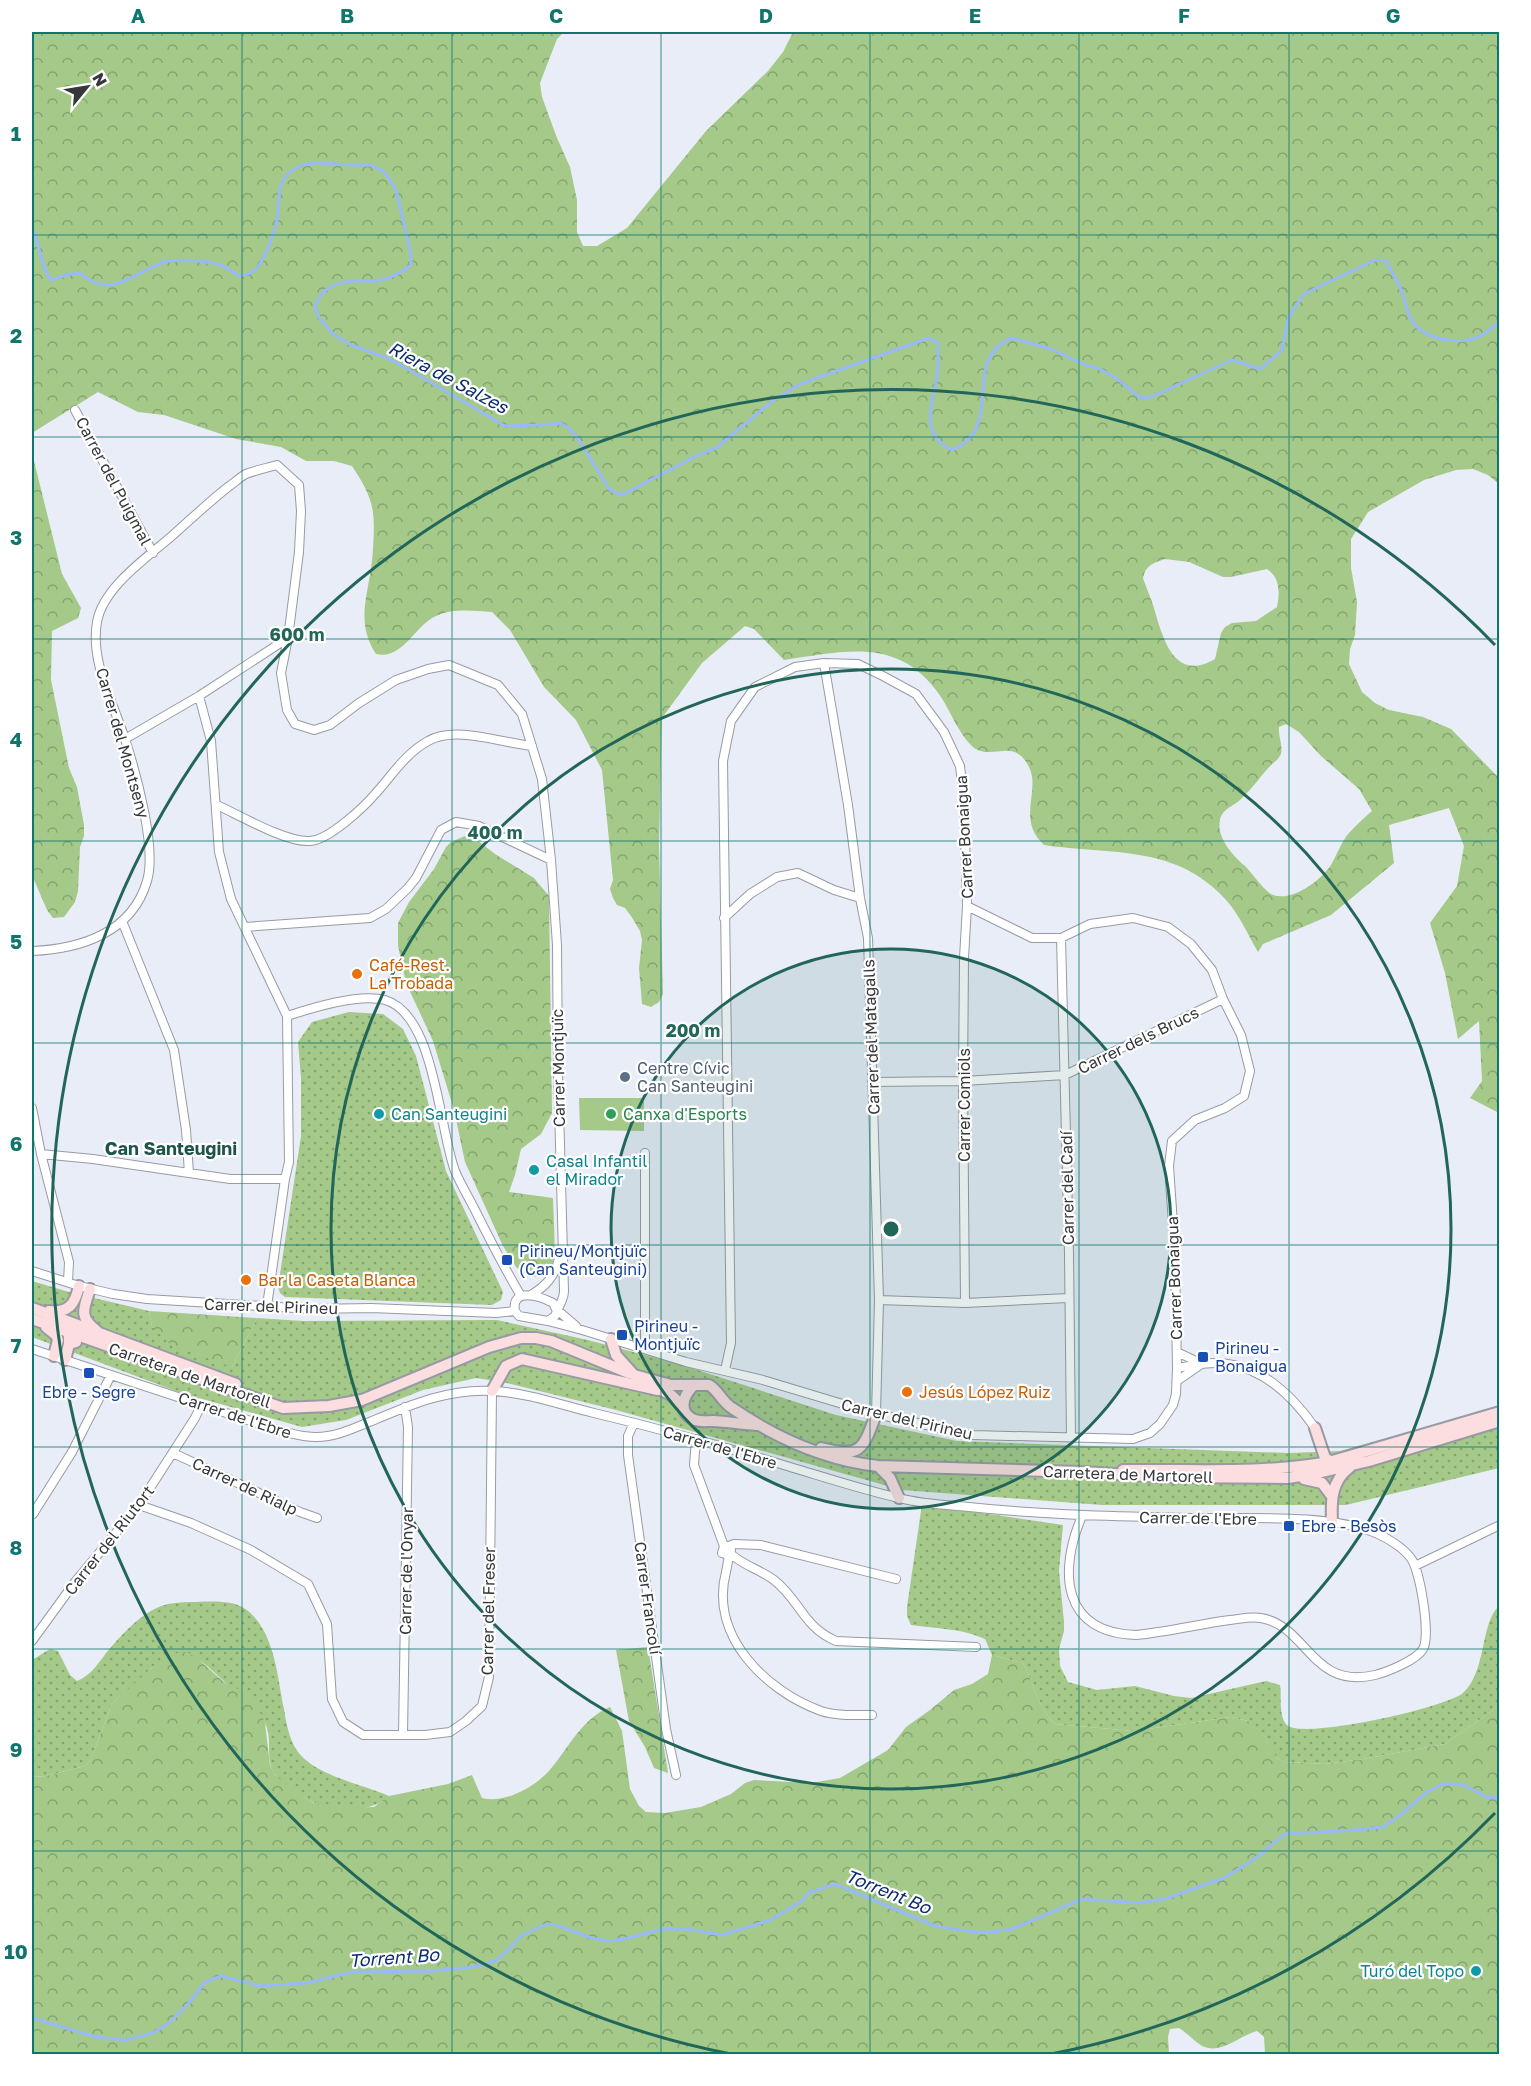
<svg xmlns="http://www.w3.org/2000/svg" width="1531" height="2086" font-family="'Golos Text',sans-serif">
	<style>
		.grass { fill: url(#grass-dots) }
		.forest { fill: url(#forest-crowns); fill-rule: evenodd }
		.garden { fill: #a4c989 }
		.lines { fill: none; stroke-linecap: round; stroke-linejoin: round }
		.stream { stroke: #98b9fa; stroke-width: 3 }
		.minor-casing { stroke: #989ba5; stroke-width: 10 }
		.secondary-casing { stroke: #989ba5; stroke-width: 14 }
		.minor { stroke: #fff; stroke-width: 8 }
		.secondary { stroke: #fcdee0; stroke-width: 10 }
		.grid { fill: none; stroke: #0f766e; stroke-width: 1.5; stroke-opacity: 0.55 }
		.ring { fill: none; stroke: #216658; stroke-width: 3 }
		.food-dot { fill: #e8710a; stroke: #fff; stroke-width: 2 }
		.service-dot { fill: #5c6f8a; stroke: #fff; stroke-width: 2 }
		.culture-dot { fill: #0f9aa8; stroke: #fff; stroke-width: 2 }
		.leisure-dot { fill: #2e9e5b; stroke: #fff; stroke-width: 2 }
		.transit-dot { fill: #1a4fb4; stroke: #fff; stroke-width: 2 }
		.labels { text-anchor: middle; stroke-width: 4.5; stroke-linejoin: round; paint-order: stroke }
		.street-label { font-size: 16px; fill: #35373b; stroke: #fff }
		.food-label { font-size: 16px; fill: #c56008; stroke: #fff; text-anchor: start }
		.service-label { font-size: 16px; fill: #4e5e75; stroke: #fff; text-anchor: start }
		.culture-label { font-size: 16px; fill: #0d838f; stroke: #fff; text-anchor: start }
		.leisure-label { font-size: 16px; fill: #27864d; stroke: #fff; text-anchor: start }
		.transit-label { font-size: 16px; fill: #164399; stroke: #fff; text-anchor: start }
		.water-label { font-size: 18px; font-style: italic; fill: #0c2b73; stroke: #fff }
		.neighbourhood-label { font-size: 18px; font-weight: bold; fill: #1d5348; stroke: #fff }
		.centre { fill: #216658; stroke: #fff; stroke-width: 3 }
		.ring-label { font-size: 18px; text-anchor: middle; font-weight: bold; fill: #216658; stroke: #fff; stroke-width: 4.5; stroke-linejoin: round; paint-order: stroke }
		.neatline { fill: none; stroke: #0f766e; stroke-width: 2 }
		.grid-label { font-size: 20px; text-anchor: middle; font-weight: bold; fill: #0f766e }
	</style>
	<defs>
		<pattern id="grass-dots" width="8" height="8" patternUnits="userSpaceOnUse" patternTransform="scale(1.5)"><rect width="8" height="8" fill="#a4c989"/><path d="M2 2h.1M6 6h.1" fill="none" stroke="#86a471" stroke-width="1.8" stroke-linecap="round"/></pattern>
		<pattern id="forest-crowns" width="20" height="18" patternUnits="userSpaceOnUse" patternTransform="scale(1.5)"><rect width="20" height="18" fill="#a4c989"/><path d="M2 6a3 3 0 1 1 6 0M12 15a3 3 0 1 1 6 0" fill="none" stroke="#86a471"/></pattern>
	</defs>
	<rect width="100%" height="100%" fill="#e9edf7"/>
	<path class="grass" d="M349,1012l34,2 20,15 13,27 30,115 57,121 -2,8 -9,5 -207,-8 -5,-4 -2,-6 23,-151v-58l-3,-36 14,-20z
		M32,1281l37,11 80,19 3,16 80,40 25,-49 46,3 194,-1 91,20 91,24 157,51 121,26 332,12 51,-2 159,-44v61l-153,37h-244l-200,-15 -286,-80 -109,-27 -31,-5 -53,12 -77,30 -44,7 -121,-34 -149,-56z
		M922,1504l141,21 -4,46 5,51v9l-5,18 1,17 8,16 29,8 38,-4 39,10 17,2 75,-17 14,4c2,11 -2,31 7,40 15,15 158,-17 176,-32 24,-22 17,-70 36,-87v100l-54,38 -82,15 -38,5 -40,-2 -8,-4 -29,-37 -17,-4 -97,14 -79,-7c-17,-16 -21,-40 -32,-61l-31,-8 -7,-16c-24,-11 -48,-10 -74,-14l-4,-9v-9z
		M190,1602c16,0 40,-3 54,6 31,21 33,68 40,101 2,13 5,29 12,40 16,26 66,35 93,47 -28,27 -96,9 -115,-23 -9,-15 -1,-34 -9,-50 -4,-6 -12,-11 -17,-16 -18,-19 -38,-43 -62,-55l-34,15 -13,14 -22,18 -6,7 -20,53 -6,7 -39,10 -14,1v-117l18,-11 8,2 12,24 7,6c14,-6 18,-14 27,-25 14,-18 36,-42 57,-50 9,-3 20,-4 29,-4z"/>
	<path class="forest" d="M32,32h532l-7,7 -17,44 2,14 15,41 13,29 7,33v32l6,14h14l30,-18 79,-97 62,-60 15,-19 10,-20h706v452l-11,-9 -15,-6 -17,1 -32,10 -56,32 -17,27v29l6,34 -2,33 -5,14 -1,15 13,28 13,11 14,7 34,7 28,12 48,49v335l-29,-15 12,-17 -3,-60 -21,18 -13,-66 -15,-50 27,-37 7,-40 -15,-38 -60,17 5,38 -63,52 -68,29 -5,8c-10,-17 -18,-36 -31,-51 -50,-57 -116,-46 -183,-56 -28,-26 -3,-54 -15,-78 -15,-31 -37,-5 -56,-20 -14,-12 -22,-35 -32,-50 -41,-61 -95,-46 -157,-37l-30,-31 -9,-3 -43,37 -40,55 -3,128 4,148 -4,8 -8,5 -9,-3 -3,-36 3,-28 -2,-9 -9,-15 -6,-8 -8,-3 -4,-7 -3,-9 3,-9 -11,-110 -26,-50 -32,-33 -34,-57 -18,-18c-20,-1 -38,-4 -56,4 -23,11 -33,44 -60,38 -19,-29 -10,-53 -5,-85 2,-14 4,-43 2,-56 -2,-18 -12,-33 -21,-47l-18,-5h-28l-25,-14 -45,-8 -72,-24 -26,-3 -40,-20 -66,41zM1165,559l24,3 34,15h8l36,-8c13,8 13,24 10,38l-21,14 -24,2 -7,4 -4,6 -6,26c-43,25 -53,-25 -62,-54 -3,-9 -7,-18 -10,-27 2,-12 10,-15 22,-19zM1286,724l13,8 22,24 38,33 13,22c-8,7 -16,14 -23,22 -8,9 -12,22 -18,32 -10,15 -38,37 -58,30 -8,-3 -21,-22 -28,-29 -12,-10 -29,-29 -25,-46 2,-12 15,-14 22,-22 11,-10 19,-23 30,-34 4,-3 7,-6 9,-10 2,-9 -3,-18 -2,-27z
		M32,453l30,121 19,34 -3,10 -26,13 -1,49 18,88 8,19 7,38v11l-4,11 -2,44 -3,11 -11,15 -11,1 -6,-8 -15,-35z
		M465,836l8,1 22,17 39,24 15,18 3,217 -11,21 -20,15 -6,26 -6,17 44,6c0,15 4,56 -1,67 -4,10 -14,12 -24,12l-12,-10 -13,-21 -38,-84 -11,-52 -21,-69 -27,-58 -8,-37v-23l11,-21 25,-33 12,-22 5,-5z
		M149,1311l108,7 -25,49 -61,-22 -19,-18z
		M648,1647l20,126 -14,-5 -9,-21 -16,-26 -13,-71z
		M186,1652l10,5 30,27 26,11 13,28 5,42 5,10 22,19 17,9 31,5 29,-1 15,-11 59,-12 24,-9 10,23c23,6 52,-11 67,-27 19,-22 32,-52 61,-64l12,24 8,58 9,17 7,6 19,1 36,-6 30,-13 14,-11 9,-3 57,3 29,-5 48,-28 18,-23 24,-17 24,-20 18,-6 16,-10 4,-19 31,8c11,21 15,45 32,61l79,7 97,-14 17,4 13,14 16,23 8,4 40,2 38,-5 82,-15 54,-38v348h-234l-1,-17 -7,-6c-18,5 -36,24 -55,15 -8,-5 -15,-13 -23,-18l-9,1 -2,8 1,17h-1137v-277l14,-1 39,-10 6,-7 20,-53 6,-7 42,-38 18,-8z"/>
	<path class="garden" d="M579,1098h65v33l-64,-1z"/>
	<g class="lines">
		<path class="stream" d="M32,227c8,17 8,38 19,53l19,-6 10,-1c33,30 57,-5 89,-12 11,-2 40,0 51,4 7,3 13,8 20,11 6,-1 12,-3 16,-7 9,-9 21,-43 22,-55 1,-19 -1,-37 20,-47 21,-9 42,0 63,-2 19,-2 30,13 36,29 2,7 3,14 5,22 4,17 9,31 9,49 -10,8 -22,14 -34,16 -5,1 -10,-1 -15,0 -22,0 -42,4 -47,28l5,10 13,15 18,11 41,15 113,66 35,-1 20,-2 9,5 7,8 34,54 12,5 76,-40 18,-7 58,-48 26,-16 129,-46 9,5c0,11 1,22 -1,33 -4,27 -19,58 15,74 56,-24 6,-89 60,-112l39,11 37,17 10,2 18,10 25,20 10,-1 81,-37 28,9 22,-19 6,-30 5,-10 11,-16 71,-34 11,1c5,9 11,19 15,29 5,12 6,28 17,38 14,12 41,16 58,10 9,-3 16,-11 24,-16
			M32,2018l64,19 30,3 27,-7 16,-10 20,-20 16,-21 16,-6 39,10 47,-3 45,-11 81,-1 40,-4 25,-7 24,-25 25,-11 9,1 35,13 19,3 19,-3 34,-9h23l36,6 49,-15 32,-20 5,-7 27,-9 100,42 38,6h20l19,-3 70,-30 56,4 27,-4 59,-21 32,-20 29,-24 70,-4 28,-3 16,-11 28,-24 16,-8h19l24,13 14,1"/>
		<defs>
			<path id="minor" d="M75,410l78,143
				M824,663l24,142 12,93 8,40 11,362 -3,114
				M199,696l12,45 8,111 12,47 56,117 2,146 -4,17 -18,127
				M125,739l74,-43 89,-58
				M217,805c22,10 70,38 93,36 19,-1 54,-34 66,-48 17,-19 29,-39 52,-52 27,-16 74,2 104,5
				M724,918l26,-24 27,-17 21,-4 36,17 26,8
				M122,921l52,129 12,80 3,43
				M245,927l125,-9 16,-9 22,-21 8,-10 25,-48 15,-8 23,4 72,34
				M1061,938l8,315 2,186
				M32,951c48,-2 100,-18 115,-70 10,-33 -11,-108 -22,-142 -12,-37 -35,-77 -28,-117 6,-35 51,-65 76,-87 18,-16 36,-33 55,-48 6,-4 12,-10 18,-13 10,-4 21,-6 31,-9l22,20 2,26 -2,41 -11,86 -7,35 6,37 8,14 19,6 16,-5 29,-22 37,-23 32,-11 21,-4 49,20 24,29 20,65 9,81 6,85 1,127 6,219c0,9 -6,16 -9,25l-7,5 -29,-5 -4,-5 -19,2 -125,-5 -61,1 -163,-10 -34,-5 -34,-8 -47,-15
				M287,1016c25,-8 72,-23 98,-16 50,14 54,129 70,171 6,14 14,27 21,41 14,28 29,57 45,84
				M872,1082l91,-1 102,-6 158,-76
				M32,1108l9,46 28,108 -1,20
				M645,1153v195
				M41,1154l52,5 137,20h55
				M531,1295c15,-9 24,-19 28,-36
				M879,1300l86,3 103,-5
				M515,1311c-4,-24 25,-15 38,-8l3,6 20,17
				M548,1321l34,9 104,32 77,18 113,34 96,21 161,4 17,-6 10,-9 13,-19 3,-11 1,-26 -2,-115 -6,-87 3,-25 23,-21 30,-12 19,-12 6,-25 -9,-36 -18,-36 -11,-29 -21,-26 -23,-17 -35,-9 -43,6 -29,14h-29l-65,-32
				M32,1349l249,82c16,4 30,8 47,5 15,-2 30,-10 44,-15 40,-17 78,-33 122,-30 34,2 67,14 100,22 59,14 117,30 176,48 42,12 85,27 129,37 23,6 47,7 70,9 74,8 147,9 221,11 54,1 140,-5 188,16 11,5 25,14 32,23 10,11 21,79 13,92 -6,11 -36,23 -48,26 -64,15 -67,-49 -114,-57 -10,-2 -21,1 -31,2 -31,4 -62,12 -94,15 -74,-2 -78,-63 -54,-119
				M1177,1352l25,12
				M1177,1368c17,-3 34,-7 51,-4 38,5 66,34 87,64
				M725,1370l6,-27 -8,-582 8,-40 24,-34 40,-20 29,-4 34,1 25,12 33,18 28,38 16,34 4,34 3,106 -3,52 -1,123 2,222
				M1177,1381l23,-16
				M634,1423l-6,13v19l38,274 10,46
				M696,1439l-2,26 30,81 -2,7 6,2
				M173,1453l127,59 17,6
				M139,1505l52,18 60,27 57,34 19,40 5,75 11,23 20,13h62l25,-3 16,-11 16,-15 7,-29 3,-286
				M33,1514l39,-62 39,-77
				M724,1546h5l2,4c-3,7 -3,13 -5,22 -17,64 40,119 95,139 16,5 34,4 51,4
				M729,1546l5,-2 27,1 135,34
				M730,1553c10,11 31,17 44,27 26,20 29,47 62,61l140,6
				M1415,1566l85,-41
				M32,1641l43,-59 64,-77 56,-87 6,-13
				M403,1735l5,-308 -3,-20"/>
			<path id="secondary" d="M90,1289c-6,19 -12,28 7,42
				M32,1308l204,76
				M49,1311c20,2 26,-7 30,-25
				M32,1319l251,89 46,-2 33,-6 127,-53 32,-9h15l15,3 78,32
				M46,1327l10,8 2,5 -4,16
				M65,1327l4,9v8
				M611,1339l5,16 18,20 37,10h38c10,6 13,17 23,23 44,30 92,52 146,58l205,6 79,5 126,1 30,-5 51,-12 131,-40
				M65,1360l4,-16 7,-2
				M651,1385l20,10 12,11
				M693,1386c-10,10 -16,27 2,34 6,2 12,1 18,1 15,1 29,3 43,4
				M492,1391l14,-25 16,-7 136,31
				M1315,1428l10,30 8,5
				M821,1448c40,10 42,2 55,-34
				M878,1466l12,12 9,20
				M1123,1470c68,-1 139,4 206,-8l171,-50
				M1304,1479l18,4 9,12
				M1332,1523c-1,-22 -1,-42 18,-56"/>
		</defs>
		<use href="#minor" class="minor-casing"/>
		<use href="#secondary" class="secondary-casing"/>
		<use href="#minor" class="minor"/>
		<use href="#secondary" class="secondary"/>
	</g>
	<path class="grid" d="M242,32v2022M452,32v2022M661,32v2022M870,32v2022M1079,32v2022M1289,32v2022M32,235h1468M32,437h1468M32,639h1468M32,841h1468M32,1043h1468M32,1245h1468M32,1447h1468M32,1649h1468M32,1851h1468"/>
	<circle cx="891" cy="1229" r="280" fill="#216658" fill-opacity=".12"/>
	<g class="ring">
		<circle cx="891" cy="1229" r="280"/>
		<circle cx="891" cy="1229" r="560"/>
		<path d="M1495 1813A840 840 0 0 1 1051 2054M731 2054A840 840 0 1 1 1495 645"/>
	</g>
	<g class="food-dot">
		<circle cx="357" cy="974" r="6"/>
		<circle cx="246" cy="1280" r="6"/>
		<circle cx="907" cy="1392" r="6"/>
	</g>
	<circle class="service-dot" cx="625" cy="1077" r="6"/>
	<g class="culture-dot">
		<circle cx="379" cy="1114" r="6"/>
		<circle cx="534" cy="1170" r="6"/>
		<circle cx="1476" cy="1971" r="6"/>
	</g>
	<circle class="leisure-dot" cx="611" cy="1114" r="6"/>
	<g class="transit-dot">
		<rect x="501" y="1254" width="12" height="12" rx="3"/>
		<rect x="616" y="1329" width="12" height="12" rx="3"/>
		<rect x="1197" y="1351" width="12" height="12" rx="3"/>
		<rect x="83" y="1367" width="12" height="12" rx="3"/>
		<rect x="1283" y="1520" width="12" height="12" rx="3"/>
	</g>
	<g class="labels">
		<g class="street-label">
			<text transform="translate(114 481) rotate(62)" y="6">Carrer del Puigmal</text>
			<text transform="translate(123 743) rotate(74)" y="6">Carrer del Montseny</text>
			<text transform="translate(964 837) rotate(-93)" y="6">Carrer Bonaigua</text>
			<text transform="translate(871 1037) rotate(-92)" y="6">Carrer del Matagalls</text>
			<text transform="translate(1138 1040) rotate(-26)" y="6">Carrer dels Brucs</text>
			<text transform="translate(558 1068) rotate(-91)" y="6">Carrer Montjuïc</text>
			<text transform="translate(964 1105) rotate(-90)" y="6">Carrer Comiols</text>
			<text transform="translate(1067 1188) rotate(-91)" y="6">Carrer del Cadí</text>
			<text transform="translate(1174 1278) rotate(-92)" y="6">Carrer Bonaigua</text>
			<text transform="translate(271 1306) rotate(2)" y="6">Carrer del Pirineu</text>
			<text transform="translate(190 1375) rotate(19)" y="6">Carretera de Martorell</text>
			<text transform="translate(235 1415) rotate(18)" y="6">Carrer de l'Ebre</text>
			<text transform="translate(907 1419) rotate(13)" y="6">Carrer del Pirineu</text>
			<text transform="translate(720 1447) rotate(16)" y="6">Carrer de l'Ebre</text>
			<text transform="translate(1128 1474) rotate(2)" y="6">Carretera de Martorell</text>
			<text transform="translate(245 1486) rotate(25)" y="6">Carrer de Rialp</text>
			<text transform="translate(1198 1518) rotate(1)" y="6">Carrer de l'Ebre</text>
			<text transform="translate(109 1540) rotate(-52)" y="6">Carrer del Riutort</text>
			<text transform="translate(406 1571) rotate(-89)" y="6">Carrer de l'Onyar</text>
			<text transform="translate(648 1598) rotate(82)" y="6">Carrer Francolí</text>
			<text transform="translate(488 1611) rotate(-89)" y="6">Carrer del Freser</text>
		</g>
		<g class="food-label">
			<text x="369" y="971">Café-Rest.<tspan x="369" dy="18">La Trobada</tspan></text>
			<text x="258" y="1286">Bar la Caseta Blanca</text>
			<text x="919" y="1398">Jesús López Ruiz</text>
		</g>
		<g class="service-label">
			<text x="637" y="1074">Centre Cívic<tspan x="637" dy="18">Can Santeugini</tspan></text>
		</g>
		<g class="culture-label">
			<text x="391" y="1120">Can Santeugini</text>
			<text x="546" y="1167">Casal Infantil<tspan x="546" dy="18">el Mirador</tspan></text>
			<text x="1464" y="1977" text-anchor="end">Turó del Topo</text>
		</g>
		<g class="leisure-label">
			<text x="623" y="1120">Canxa d'Esports</text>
		</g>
		<g class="transit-label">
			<text x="519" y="1257">Pirineu/Montjuïc<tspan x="519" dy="18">(Can Santeugini)</tspan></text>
			<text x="634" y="1332">Pirineu -<tspan x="634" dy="18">Montjuïc</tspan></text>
			<text x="1215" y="1354">Pirineu -<tspan x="1215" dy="18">Bonaigua</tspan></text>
			<text x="89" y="1398" text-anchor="middle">Ebre - Segre</text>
			<text x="1301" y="1532">Ebre - Besòs</text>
		</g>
		<g class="water-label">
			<text transform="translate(448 378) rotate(28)" y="6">Riera de Salzes</text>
			<text transform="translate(888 1892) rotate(22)" y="6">Torrent Bo</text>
			<text transform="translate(394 1958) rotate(-4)" y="6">Torrent Bo</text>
		</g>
		<g class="neighbourhood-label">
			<text x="171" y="1155">Can Santeugini</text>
		</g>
	</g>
	<circle cx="891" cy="1229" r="9" class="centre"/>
	<g class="ring-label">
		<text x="297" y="641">600 m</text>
		<text x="495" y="839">400 m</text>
		<text x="693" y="1037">200 m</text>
	</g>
	<rect width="1531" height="2086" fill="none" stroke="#ffffff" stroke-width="66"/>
	<g transform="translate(87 87) rotate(60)" stroke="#ffffff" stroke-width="4.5" paint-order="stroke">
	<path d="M0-4.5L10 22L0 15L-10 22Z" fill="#35373b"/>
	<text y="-9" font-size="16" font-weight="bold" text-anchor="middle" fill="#35373b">N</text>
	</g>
	<rect x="33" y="33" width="1465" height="2020" class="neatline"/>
	<g class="grid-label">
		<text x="138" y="23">A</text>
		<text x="347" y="23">B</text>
		<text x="556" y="23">C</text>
		<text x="766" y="23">D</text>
		<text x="975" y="23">E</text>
		<text x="1184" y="23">F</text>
		<text x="1393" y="23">G</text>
		<text x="16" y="141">1</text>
		<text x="16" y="343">2</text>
		<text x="16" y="545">3</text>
		<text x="16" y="747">4</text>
		<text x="16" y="949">5</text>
		<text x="16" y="1151">6</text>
		<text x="16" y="1353">7</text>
		<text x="16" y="1555">8</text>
		<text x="16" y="1757">9</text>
		<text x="16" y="1959">10</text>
	</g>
</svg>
